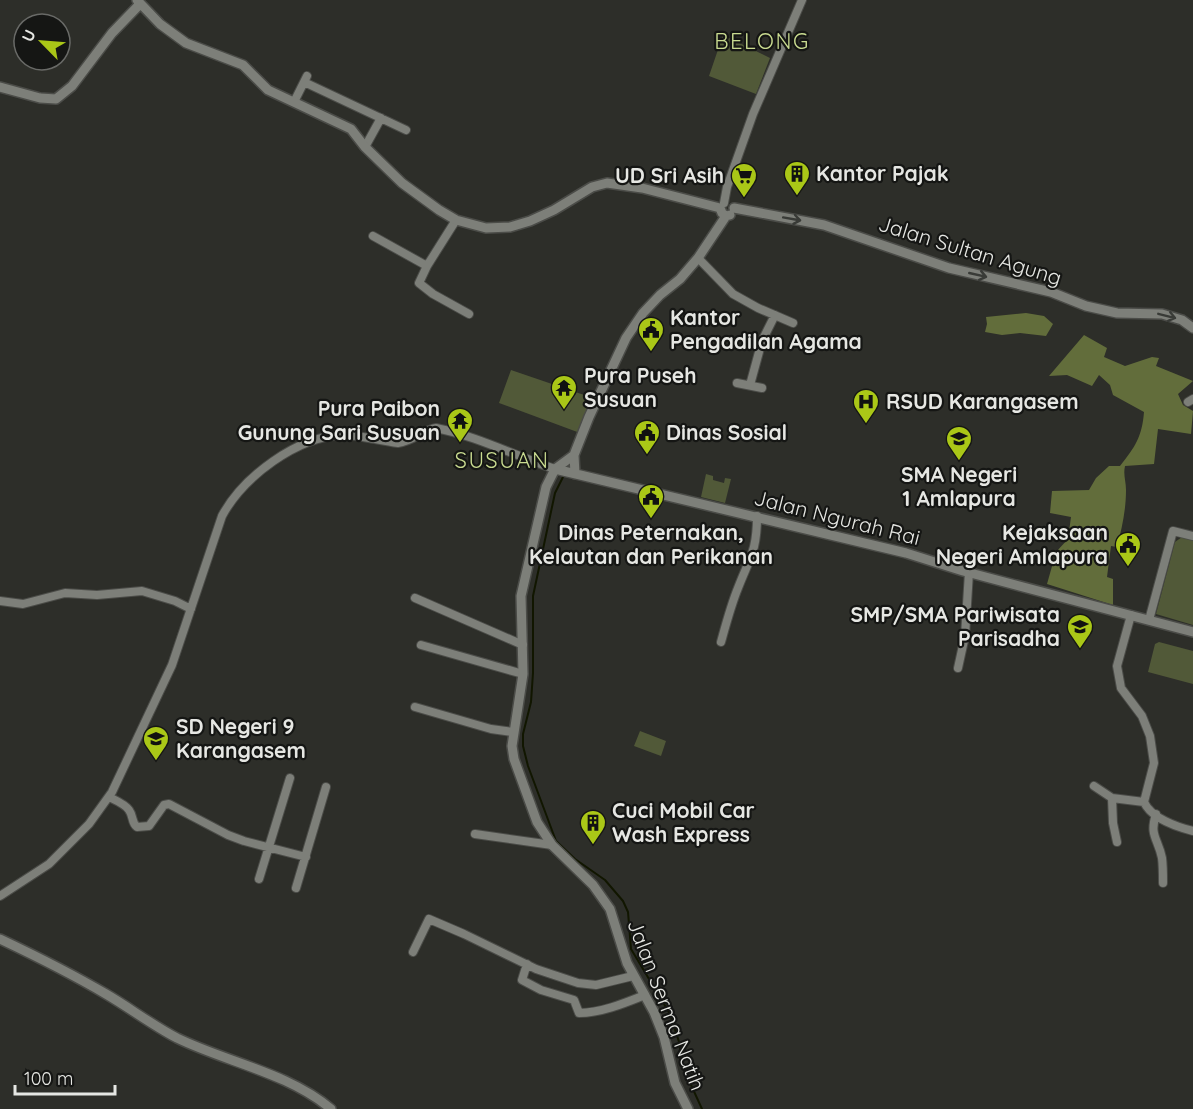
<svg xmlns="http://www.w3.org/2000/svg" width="1193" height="1109" font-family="Quicksand,sans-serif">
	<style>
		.green { fill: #515938 }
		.forest { fill: #626d3b }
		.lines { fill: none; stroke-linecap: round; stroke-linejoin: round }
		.stream { stroke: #111600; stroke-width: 2 }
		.minor-casing { stroke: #4b4c48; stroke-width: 10 }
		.tertiary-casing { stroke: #4b4c48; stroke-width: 12 }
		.minor { stroke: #7d7f79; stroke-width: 8 }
		.tertiary { stroke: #7d7f79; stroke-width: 9 }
		.oneway { stroke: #393b37 }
		.labels { text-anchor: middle; stroke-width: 4.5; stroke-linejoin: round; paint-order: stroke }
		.poi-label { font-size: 21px; font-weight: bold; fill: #e6e7e3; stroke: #151614; text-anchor: start }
		.street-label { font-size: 21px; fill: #e6e7e3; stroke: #151614 }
		.neighbourhood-label { font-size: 22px; letter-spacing: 1.5px; fill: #c9db90; stroke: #151614 }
	</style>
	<rect width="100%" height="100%" fill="#2d2e29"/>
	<path class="green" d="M723,35l47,23 -14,36 -47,-18z
		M511,370l82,28 -13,35 -81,-30z
		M706,474l7,2v4l11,3 1,-5 6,1 -6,24 -24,-6z
		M1182,537l11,3v85l-37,-11 19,-72z
		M1159,642l34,9v33l-45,-12 7,-28z
		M640,731l26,10 -5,15 -27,-10z"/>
	<path class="forest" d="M1026,313l18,3 9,8 -7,12 -26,-3 -18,2 -17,-3 2,-8 -1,-7z
		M1084,335l23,13 -3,9 21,9 27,-9 7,1 -3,8 37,15 -15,13 5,11 10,6 -2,23 -33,-5 -4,35 -29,2c-2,9 1,15 1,24 0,20 -4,38 -9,57l-6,-1 -4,31 6,2v26l-66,-21 9,-32 12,-13 3,-22 -21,-4 2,-22 37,-1 7,-12 13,-12h11c15,-19 22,-29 24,-54l-31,-17 -3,-10 -11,-10 -7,11 -25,-11 -18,1z"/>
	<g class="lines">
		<path class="stream" d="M564,475l-9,18 -22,103v77l-2,29 -8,32v12l5,20 28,75 19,18 30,21 18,21 5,11 3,37 39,65 10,31 1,18 21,46"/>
		<defs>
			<path id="minor" d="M304,82l102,48
				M294,102l13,-26
				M365,147l16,-29
				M724,203l3,-16 26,-73 49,-114
				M456,220l-29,46 -8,17 14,11 36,20
				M373,236l54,30
				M698,258l35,36 25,14 35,15
				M737,383l25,5
				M750,385l12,-44 13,-26
				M1188,402l5,-3
				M415,598l108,47
				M0,601l23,3 42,-11 32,2 45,-4 33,10 16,8
				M1131,615l-14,51 4,22 21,28 8,20 4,27 -10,39c7,16 33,25 49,29
				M1149,620l24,-89 20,5
				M721,642c5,-18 10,-37 17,-54 12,-31 19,-37 19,-72
				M421,645l102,29
				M958,668l7,-32 4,-64
				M415,707l76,22 22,3
				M1094,786l18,12 32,4
				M109,797c6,3 16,7 20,13 5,7 2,12 8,17l12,-1 15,-21 5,-1 59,31 16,6 62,16
				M1112,798l1,25 4,19
				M1156,814c-7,22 2,24 6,44 1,8 1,17 1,25
				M475,834l77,11
				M259,879l31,-101
				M296,888l30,-101
				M0,896l49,-32 40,-40 23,-32 60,-127 50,-149c21,-39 75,-80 121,-81 18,0 37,6 55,8 15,-2 25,-13 38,-15 41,8 79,28 119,41
				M413,952l16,-33 35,15 72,35 42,14 18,2 37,-9
				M527,964l-5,16 19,10 33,10 5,13c22,0 46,-10 66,-18"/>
			<path id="tertiary" d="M137,0l23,24 26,19 57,22 25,25 83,39 14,18 37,36 37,27 17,10 30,8 24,-1 20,-6 24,-11 38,-23 15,-4 35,5 78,20 2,5 4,3
				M0,87l40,11 16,1 16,-13 40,-53 28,-29
				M734,208l90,17 125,43 102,24 35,14 31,7 45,1 20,6 11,8
				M555,469l19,-14
				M575,474l-1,-19 15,-38 37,-79 17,-25 17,-18 20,-16 18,-21 28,-42 4,-1
				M0,939c36,17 72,35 106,55 24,14 46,31 71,44 49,24 112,35 154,71
				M688,1109l-13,-26 -11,-46 -10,-25 -27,-49 -17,-54 -17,-24 -41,-40 -15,-23 -23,-63 -2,-13 11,-72 -2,-78 25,-109 9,-18 351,84 57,18 230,61"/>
		</defs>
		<use href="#minor" class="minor-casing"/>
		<use href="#tertiary" class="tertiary-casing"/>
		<use href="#minor" class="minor"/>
		<use href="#tertiary" class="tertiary"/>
	</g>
	<defs><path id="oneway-shaft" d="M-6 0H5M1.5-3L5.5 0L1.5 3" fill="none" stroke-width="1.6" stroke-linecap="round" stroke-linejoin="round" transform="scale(1.5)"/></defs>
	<g class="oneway">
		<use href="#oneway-shaft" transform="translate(792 219) rotate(10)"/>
		<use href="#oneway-shaft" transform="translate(978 275) rotate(13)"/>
		<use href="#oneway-shaft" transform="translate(1167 316) rotate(14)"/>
	</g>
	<defs>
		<symbol id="building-pin" viewBox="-11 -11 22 30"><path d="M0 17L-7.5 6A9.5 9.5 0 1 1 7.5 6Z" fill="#aac717" stroke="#151614"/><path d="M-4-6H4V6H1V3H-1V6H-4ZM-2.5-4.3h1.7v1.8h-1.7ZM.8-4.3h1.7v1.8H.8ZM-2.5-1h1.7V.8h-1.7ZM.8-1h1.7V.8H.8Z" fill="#111"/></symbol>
		<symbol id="supermarket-pin" viewBox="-11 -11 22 30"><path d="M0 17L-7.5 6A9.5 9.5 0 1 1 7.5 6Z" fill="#aac717" stroke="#151614"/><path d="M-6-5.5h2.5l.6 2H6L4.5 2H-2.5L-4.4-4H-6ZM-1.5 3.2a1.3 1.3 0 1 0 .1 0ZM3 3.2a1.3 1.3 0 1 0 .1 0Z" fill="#111"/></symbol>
		<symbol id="civic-pin" viewBox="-11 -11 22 30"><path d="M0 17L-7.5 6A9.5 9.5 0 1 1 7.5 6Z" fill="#aac717" stroke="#151614"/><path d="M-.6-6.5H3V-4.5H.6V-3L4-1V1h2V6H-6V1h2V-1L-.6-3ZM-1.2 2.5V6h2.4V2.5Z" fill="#111"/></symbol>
		<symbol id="temple-pin" viewBox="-11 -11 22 30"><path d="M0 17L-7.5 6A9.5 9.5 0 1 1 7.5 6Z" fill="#aac717" stroke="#151614"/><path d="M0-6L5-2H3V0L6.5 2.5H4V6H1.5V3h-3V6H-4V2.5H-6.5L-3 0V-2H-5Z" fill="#111"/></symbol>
		<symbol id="hospital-pin" viewBox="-11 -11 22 30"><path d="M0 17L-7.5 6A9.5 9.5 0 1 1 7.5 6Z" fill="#aac717" stroke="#151614"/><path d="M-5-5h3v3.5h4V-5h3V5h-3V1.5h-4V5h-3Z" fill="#111"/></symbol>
		<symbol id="school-pin" viewBox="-11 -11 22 30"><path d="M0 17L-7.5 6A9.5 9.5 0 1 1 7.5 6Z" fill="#aac717" stroke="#151614"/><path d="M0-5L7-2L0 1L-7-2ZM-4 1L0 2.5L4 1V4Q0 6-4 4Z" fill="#111"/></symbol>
	</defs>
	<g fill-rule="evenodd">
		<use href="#building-pin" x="782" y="159" width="30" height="40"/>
		<use href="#supermarket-pin" x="729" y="161" width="30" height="40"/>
		<use href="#civic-pin" x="636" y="315" width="30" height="40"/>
		<use href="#temple-pin" x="549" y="373" width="30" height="40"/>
		<use href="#hospital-pin" x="851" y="387" width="30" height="40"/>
		<use href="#temple-pin" x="445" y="406" width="30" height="40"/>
		<use href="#civic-pin" x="632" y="418" width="30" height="40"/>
		<use href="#school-pin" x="944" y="424" width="30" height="40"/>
		<use href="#civic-pin" x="636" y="482" width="30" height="40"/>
		<use href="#civic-pin" x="1113" y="530" width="30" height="40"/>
		<use href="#school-pin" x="1065" y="612" width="30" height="40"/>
		<use href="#school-pin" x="141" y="724" width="30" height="40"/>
		<use href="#building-pin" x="578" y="808" width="30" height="40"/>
	</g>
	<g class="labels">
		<g class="poi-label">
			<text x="816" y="181">Kantor Pajak</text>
			<text x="724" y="183" text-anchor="end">UD Sri Asih</text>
			<text x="670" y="325">Kantor<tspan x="670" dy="24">Pengadilan Agama</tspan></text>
			<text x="584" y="383">Pura Puseh<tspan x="584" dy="24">Susuan</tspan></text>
			<text x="886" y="409">RSUD Karangasem</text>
			<text x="440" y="416" text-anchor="end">Pura Paibon<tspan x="440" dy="24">Gunung Sari Susuan</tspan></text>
			<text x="666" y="440">Dinas Sosial</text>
			<text x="959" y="482" text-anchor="middle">SMA Negeri<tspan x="959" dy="24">1 Amlapura</tspan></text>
			<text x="651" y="540" text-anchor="middle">Dinas Peternakan,<tspan x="651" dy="24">Kelautan dan Perikanan</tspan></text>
			<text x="1108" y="540" text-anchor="end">Kejaksaan<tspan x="1108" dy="24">Negeri Amlapura</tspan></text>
			<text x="1060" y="622" text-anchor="end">SMP/SMA Pariwisata<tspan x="1060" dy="24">Parisadha</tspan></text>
			<text x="176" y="734">SD Negeri 9<tspan x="176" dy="24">Karangasem</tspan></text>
			<text x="612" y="818">Cuci Mobil Car<tspan x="612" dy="24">Wash Express</tspan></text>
		</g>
		<g class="street-label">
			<text transform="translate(970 251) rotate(17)" y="7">Jalan Sultan Agung</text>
			<text transform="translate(837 518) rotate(14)" y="7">Jalan Ngurah Rai</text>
			<text transform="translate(666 1005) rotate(69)" y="7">Jalan Serma Natih</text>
		</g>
		<g class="neighbourhood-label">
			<text x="762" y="49">BELONG</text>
			<text x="502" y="468">SUSUAN</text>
		</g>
	</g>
	<g transform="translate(42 42) rotate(295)"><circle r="28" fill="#151614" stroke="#696a67" stroke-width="1.5"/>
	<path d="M0-4.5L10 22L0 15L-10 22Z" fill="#aac717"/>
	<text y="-9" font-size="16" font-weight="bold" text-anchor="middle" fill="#e6e7e3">U</text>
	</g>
	<path d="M15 1085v9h100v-9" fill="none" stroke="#e6e7e3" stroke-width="3"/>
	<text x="24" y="1085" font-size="18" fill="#e6e7e3" stroke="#151614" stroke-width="4.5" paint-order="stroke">100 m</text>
</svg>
